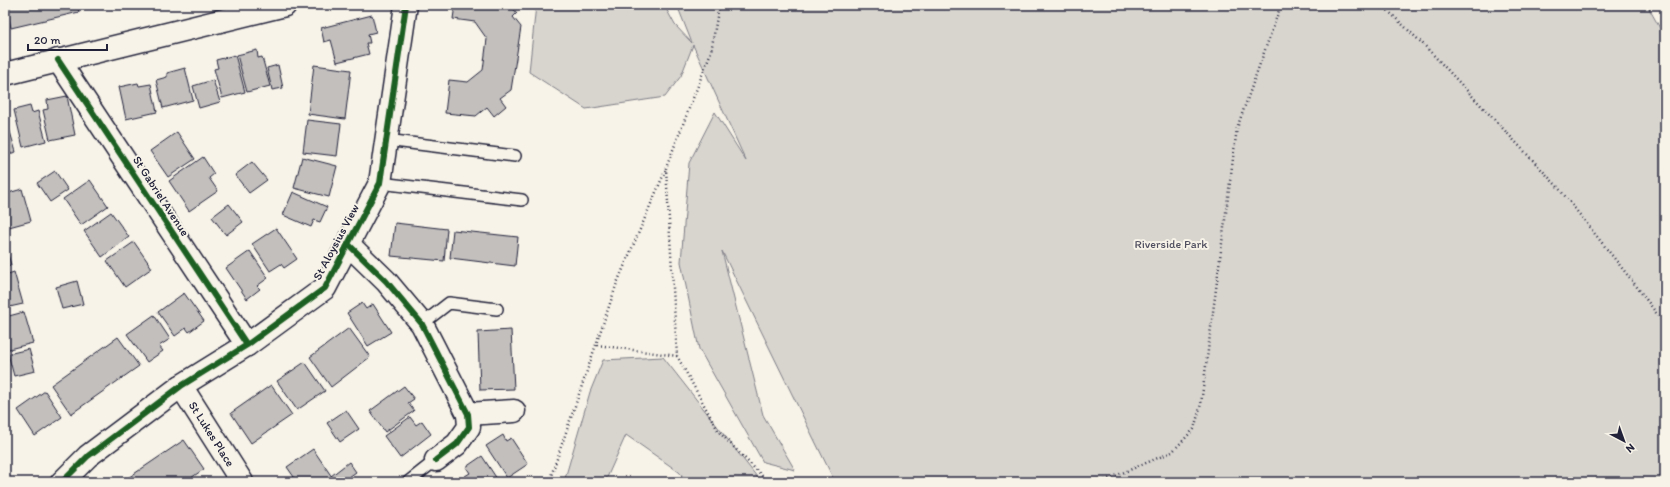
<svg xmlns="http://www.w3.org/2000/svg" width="1670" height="487" font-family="Itim,sans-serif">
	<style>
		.green { fill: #d8d5cf; stroke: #7d7c85 }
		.building { fill: #c2bfbd; stroke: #22223b }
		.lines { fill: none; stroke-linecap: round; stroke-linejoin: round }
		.lane-casing { stroke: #22223b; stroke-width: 14 }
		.street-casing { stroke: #22223b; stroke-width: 25 }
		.path { stroke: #22223b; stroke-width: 2.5; stroke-dasharray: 1 3; stroke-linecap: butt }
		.lane { stroke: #f7f3e8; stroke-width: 11 }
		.street { stroke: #f7f3e8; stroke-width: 22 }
		.cycleway-casing { stroke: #f7f3e8; stroke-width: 8 }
		.cycleway { stroke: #1b5e20; stroke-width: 6 }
		.labels { text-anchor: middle; stroke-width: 4; stroke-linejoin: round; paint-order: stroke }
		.street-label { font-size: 12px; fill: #22223b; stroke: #f7f3e8 }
		.park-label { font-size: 12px; fill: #504f60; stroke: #f7f3e8 }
	</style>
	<rect width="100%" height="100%" fill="#f7f3e8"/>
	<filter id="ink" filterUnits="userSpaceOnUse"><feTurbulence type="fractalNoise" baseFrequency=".025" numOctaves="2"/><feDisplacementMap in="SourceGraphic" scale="8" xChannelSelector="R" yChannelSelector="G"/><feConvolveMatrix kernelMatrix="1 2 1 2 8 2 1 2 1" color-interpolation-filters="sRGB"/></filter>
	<g filter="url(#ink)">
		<path class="green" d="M536,5h128l11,20 17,18 -15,-38h970l18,32v445h-830l-113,-231 41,164 32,55 -32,-8 -64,-113 -18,-87 8,-99 26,-51 31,49 -53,-116 -12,31 -16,21 -79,12 -57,-37z
			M663,357l98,125h-73l-9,-10 -53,-37 -21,47h-41l26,-90 13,-32z"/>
		<path class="building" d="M6,5h71l2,7 -68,16z
			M455,5h45l1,2 9,-2 7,8 -4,4 8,10 -10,63 -11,8 6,8 -12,10 -7,-9 -11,9 -31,-3 4,-33 19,2 15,-12 4,-31 -12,-17 -22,-3z
			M372,15l4,17 -8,2 2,9h-4l3,11 -32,8 -6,-22 -7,2 -3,-14z
			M257,50l1,8 4,-1 8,29 -23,6 -10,-37z
			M235,55l10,37 -23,6 -8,-29 4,-1 -2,-8z
			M278,65l5,23 -11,2 -5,-22z
			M314,65l37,5 -6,49 -37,-5z
			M185,68l8,32 -30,8 -7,-28 11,-3v-4z
			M213,80l7,22 -21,6 -6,-22z
			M138,83l1,3 12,-2 6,28 -31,7 -7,-32z
			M67,96l8,39 -25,5 -7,-30 5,-1 -1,-9z
			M30,106l2,7 6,-2 8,30 -23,6 -9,-37z
			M5,115l11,37 -11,3z
			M307,120l34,4 -4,32 -34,-4z
			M177,132l18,27 -27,18 -18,-26z
			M203,157l11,17 -5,4 9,13 -29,20 -20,-30z
			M302,157l35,9 -8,31 -35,-9z
			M252,162l15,18 -18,13 -14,-18z
			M55,171l13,19 -18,12 -13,-19z
			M90,180l18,26 -27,19 -18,-26z
			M22,189l9,32 -22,6 -4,-12v-21z
			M293,192l34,15 -7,15 -6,-2 -3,7 -28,-12z
			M229,204l14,18 -17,13 -14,-18z
			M111,212l18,25 -27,20 -18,-26z
			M395,223l52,6 -3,32 -53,-5z
			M276,228l21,31 -13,9 -3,-4 -11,7 -18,-27z
			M453,230l65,7 -3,29 -65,-8z
			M134,242l18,26 -27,19 -18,-26z
			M5,243l6,22 -6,1z
			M250,251l18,27 -11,8 3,3 -13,10 -21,-31z
			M14,272l9,32 -18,4v-33z
			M77,281l6,23 -21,5 -6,-22z
			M184,293l20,28 -15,11 -3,-4 -11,8 -17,-24z
			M362,303l4,6 7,-5 18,28 -23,14 -21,-33z
			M24,312l9,31 -28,7v-33z
			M154,315l16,24 -11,7 4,5 -16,11 -20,-28z
			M349,328l21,29 -39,30 -21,-30z
			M511,330l3,59 -34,1 -2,-58z
			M118,337l21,29 -68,48 -20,-29z
			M29,349l6,22 -21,5 -6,-22z
			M305,362l20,29 -28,19 -20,-29z
			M271,385l21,30 -41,28 -20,-30z
			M404,386l10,13 -6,4 6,8 -29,21 -15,-21z
			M45,391l17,26 -27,19 -17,-26z
			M346,410l13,19 -19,13 -13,-19z
			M410,417l6,8 6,-4 9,13 -31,24 -16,-22z
			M503,435l3,6 5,-3 17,26 -21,14 -21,-32z
			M184,440l20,29 -19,13h-63z
			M313,449l19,28 -7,5h-34l-1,-2 4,-3 -7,-10z
			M482,456l17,26h-30l-4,-6 5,-3 -4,-6z
			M349,462l7,10 -14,10h-6l-5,-6z"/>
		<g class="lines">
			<defs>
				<path id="lane" d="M386,140l129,16
					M380,183l142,17
					M422,324l27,-21 48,6
					M408,482l28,-22"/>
				<g id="street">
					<path d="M58,60l189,285"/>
					<path d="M5,74l280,-69"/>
					<path d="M348,244l38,37 36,43 46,90 1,13 -12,17 -21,16"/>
					<path id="s1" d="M181,386l61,96"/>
					<path d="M468,414l46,-3"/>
					<path d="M62,482l26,-26 93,-70 66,-41 78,-57 55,-105 26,-178"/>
				</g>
			</defs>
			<use href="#lane" class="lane-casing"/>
			<use href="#street" class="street-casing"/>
			<path class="path" d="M719,5l-8,47 -45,116 11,188 42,76 49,50
				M1382,5l43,41 132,140 80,101 28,38
				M597,345l80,11
				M549,482l68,-199 49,-114
				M1101,482l71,-30 22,-23 7,-25 36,-276 44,-123"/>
			<use href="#lane" class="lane"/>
			<use href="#street" class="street"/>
			<defs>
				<path id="cycleway" d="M58,60l189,285
					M348,244l38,37 36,43 46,90 1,13 -12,17 -21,16
					M62,482l26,-26 93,-70 66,-41 78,-57 55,-105 26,-178"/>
			</defs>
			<use href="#cycleway" class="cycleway-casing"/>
			<use href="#cycleway" class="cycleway"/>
		</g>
	</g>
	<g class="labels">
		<g class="street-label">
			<text transform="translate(161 196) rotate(57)" y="4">St Gabriel Avenue</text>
			<text transform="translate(336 242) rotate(-62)" y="4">St Aloysius View</text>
			<text dy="4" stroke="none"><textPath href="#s1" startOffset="57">St Lukes Place</textPath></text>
		</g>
		<g class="park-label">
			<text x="1171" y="248">Riverside Park</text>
		</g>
	</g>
	<rect width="1670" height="487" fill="none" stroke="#f7f3e8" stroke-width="20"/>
	<rect x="10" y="10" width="1650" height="467" fill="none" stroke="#22223b" stroke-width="1.5" filter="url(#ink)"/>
	<g transform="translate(1624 441) rotate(139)" stroke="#f7f3e8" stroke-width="3" paint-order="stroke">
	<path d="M0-3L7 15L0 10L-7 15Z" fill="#22223b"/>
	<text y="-6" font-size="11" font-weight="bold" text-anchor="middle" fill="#22223b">N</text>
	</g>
	<path d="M28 44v6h79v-6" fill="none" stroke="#22223b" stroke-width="2"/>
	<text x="34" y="44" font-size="12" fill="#22223b" stroke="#f7f3e8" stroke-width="3" paint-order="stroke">20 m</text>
</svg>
